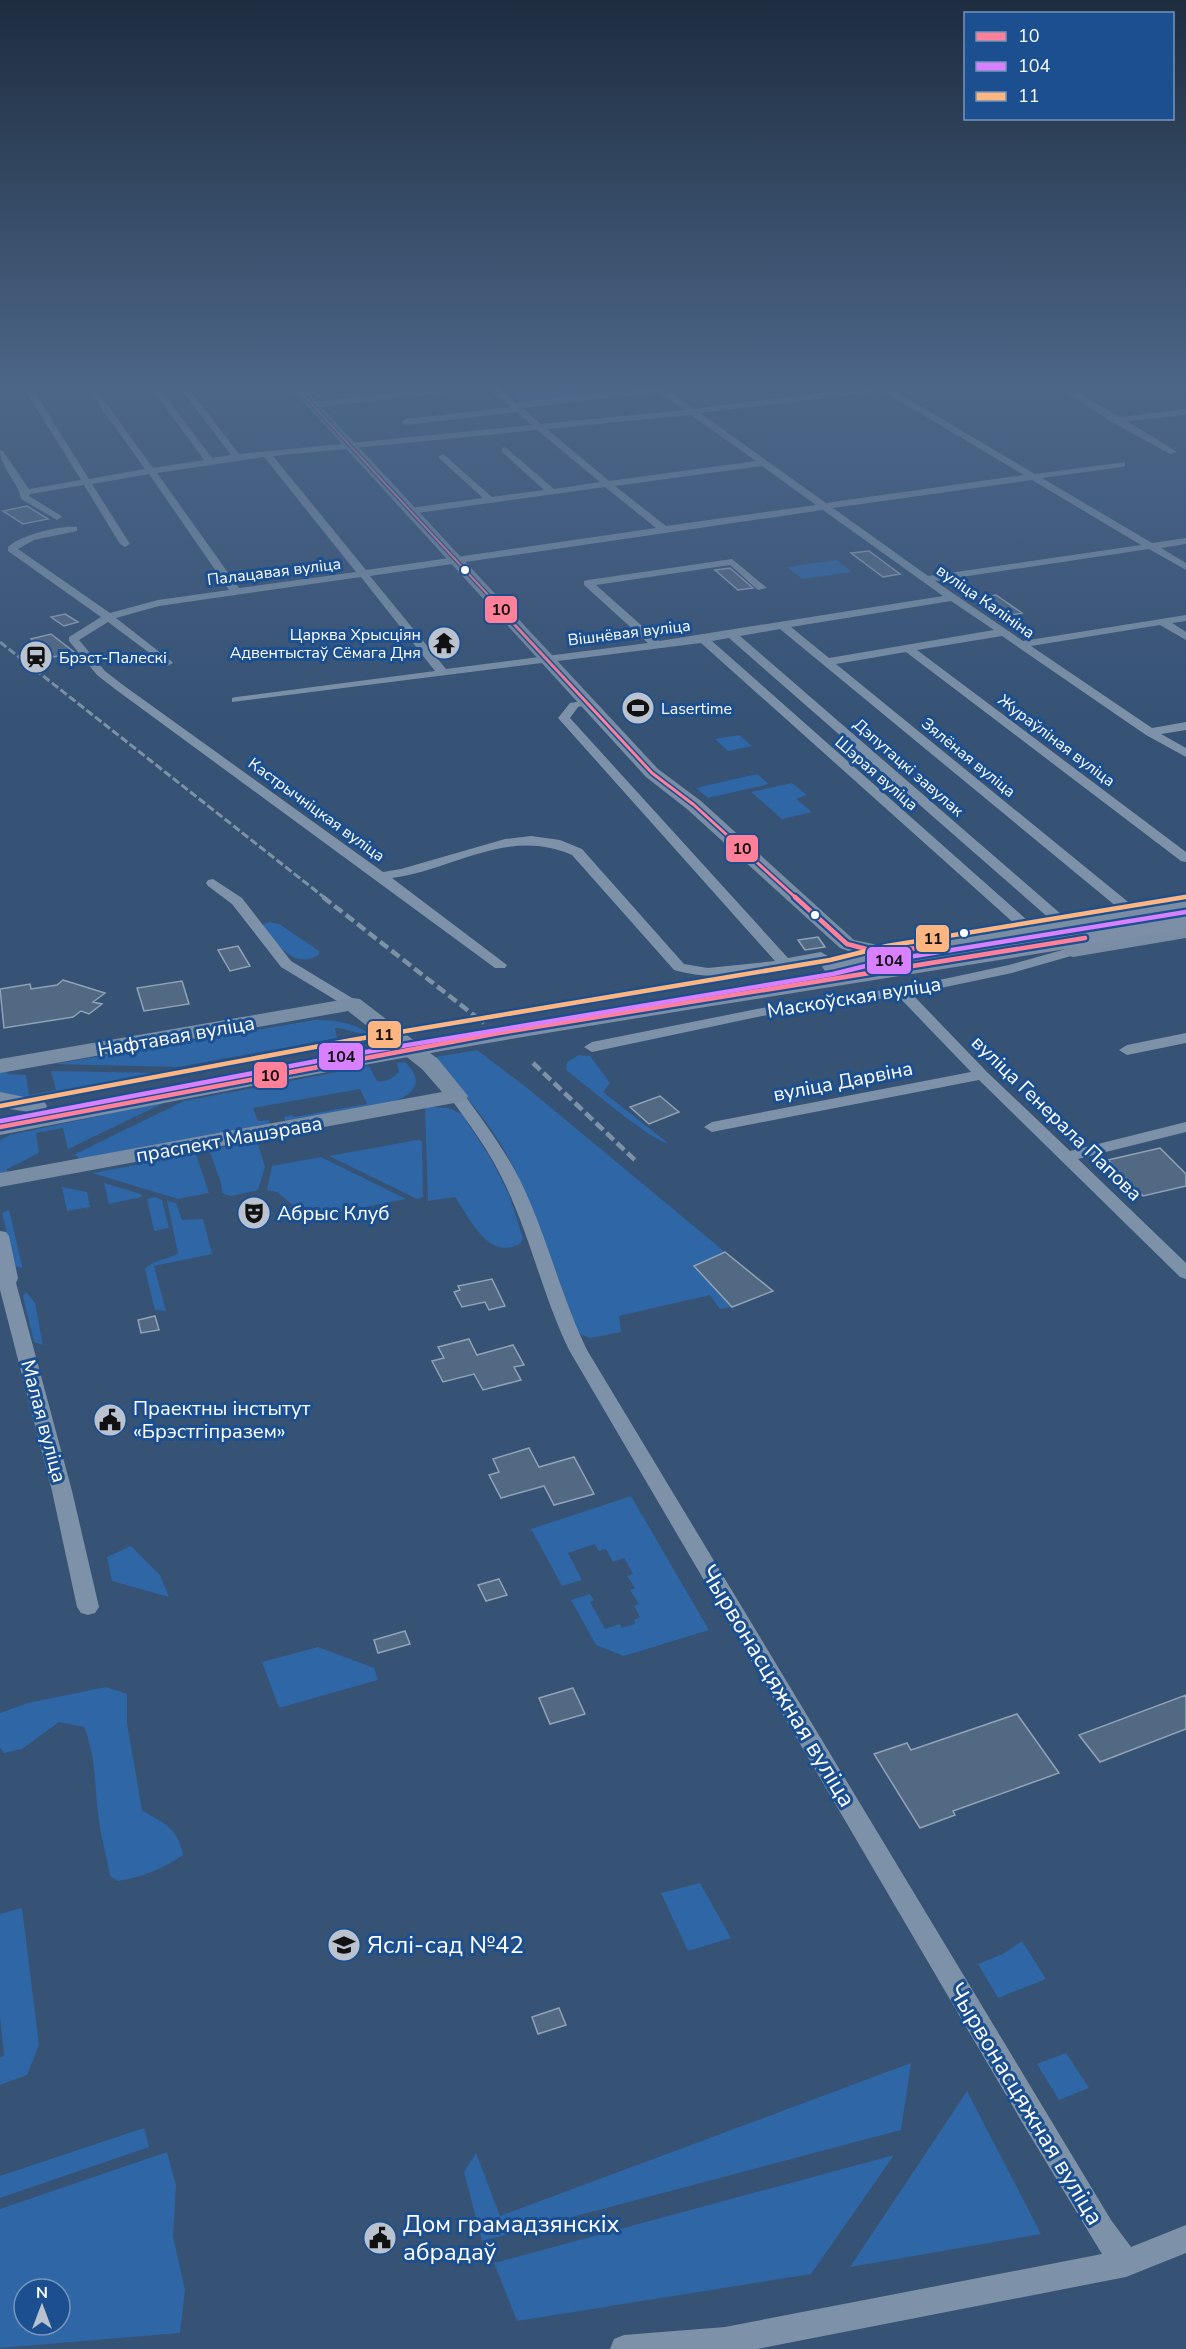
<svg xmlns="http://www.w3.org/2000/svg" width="1186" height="2349" font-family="'Nunito Sans',sans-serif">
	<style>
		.green { fill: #2f66a5; fill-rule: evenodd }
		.building { fill: #526984; stroke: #92a2b6; stroke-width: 1.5 }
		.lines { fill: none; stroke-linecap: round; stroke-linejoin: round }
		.street { fill: #7d92a8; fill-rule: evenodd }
		.secondary { fill: #798da4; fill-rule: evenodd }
		.primary { fill: #7d8ea7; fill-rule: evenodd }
		.rail-far1 { stroke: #7e92a7; stroke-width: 3; stroke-dasharray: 8 3; stroke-linecap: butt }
		.rail { stroke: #7e92a7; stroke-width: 4.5; stroke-dasharray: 10 4.5; stroke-linecap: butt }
		.bus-1-far2-casing { stroke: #1b4f8f; stroke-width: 4.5 }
		.bus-1-far1-casing { stroke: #1b4f8f; stroke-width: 6 }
		.bus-1-casing { stroke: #1b4f8f; stroke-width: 9 }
		.bus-2-casing { stroke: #1b4f8f; stroke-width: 9 }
		.bus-3-far1-casing { stroke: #1b4f8f; stroke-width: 6 }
		.bus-3-casing { stroke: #1b4f8f; stroke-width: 9 }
		.bus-1-far2 { stroke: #ff8098; stroke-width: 2 }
		.bus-1-far1 { stroke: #ff8098; stroke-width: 3 }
		.bus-1 { stroke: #ff8098; stroke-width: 4.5 }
		.bus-2 { stroke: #d880ff; stroke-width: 4.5 }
		.bus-3-far1 { stroke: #ffb580; stroke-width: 3 }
		.bus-3 { stroke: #ffb580; stroke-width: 4.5 }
		.bus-dot { fill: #fff; stroke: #1b4f8f; stroke-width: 2 }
		.labels { text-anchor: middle; stroke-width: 6; stroke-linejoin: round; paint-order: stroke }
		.far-street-label { font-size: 16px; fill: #fff; stroke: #1b4f8f }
		.far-poi-label { font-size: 16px; fill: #fff; stroke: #1b4f8f; text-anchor: start }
		.street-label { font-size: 20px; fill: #fff; stroke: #1b4f8f }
		.poi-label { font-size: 20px; fill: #fff; stroke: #1b4f8f; text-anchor: start }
		.near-street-label { font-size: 24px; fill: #fff; stroke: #1b4f8f }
		.near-poi-label { font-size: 24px; fill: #fff; stroke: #1b4f8f; text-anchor: start }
		.line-badge { stroke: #1b4f8f; stroke-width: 2 }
		.pale-badge-label { font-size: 16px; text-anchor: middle; font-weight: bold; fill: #111 }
	</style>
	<rect width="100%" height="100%" fill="#365274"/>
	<path class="green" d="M636,385h10l5,3 -129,15 -9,-7 78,-8 26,2z
		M837,560l15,12 -50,7 -15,-12z
		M739,735l13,11 -24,5 -13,-12z
		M757,774l12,10 -61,14 -12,-10z
		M792,783l15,12 -11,4 16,13 -30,7 -31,-27z
		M270,922l9,2 40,27v4c-25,15 -42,-11 -57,-28l1,-3z
		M315,1020c19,0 37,2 53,13 -11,2 -21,-5 -33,-5l2,10 -159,29 -124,-3z
		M477,1050l49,37 199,165 -31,14 38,41 -12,2 -10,-14 -91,21 2,16 -31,6 -12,-5c-22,-59 -41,-123 -71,-178 -20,-37 -48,-67 -77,-97z
		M579,1055l11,1 20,27 -7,9 65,51c-13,1 -86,-61 -102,-73l1,-8z
		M405,1062c19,19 12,31 -12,40l-107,20 -2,-5 8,-2 2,2 73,-13 -7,-15 -107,19 5,13 11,-1 1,4 -191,35 -4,-5 109,-53 185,-35 8,15c10,1 16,-3 22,-9l-2,-9z
		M6,1069l2,5 18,1 3,20 27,-5 -5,-19 109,2 -133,26 -27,-5v-21z
		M168,1101l-100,48 -5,-21 -27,5 3,20 -32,16v5l-7,-1v-33l10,-5z
		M432,1107l16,1 14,6 29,45 18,36 14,43 -2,5c-32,20 -51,-25 -66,-46l-27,4 -3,-93z
		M417,1140l5,1 1,56 -6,2 -88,-43z
		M257,1141l8,26 -7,23 -27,6 -9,-3 -1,-10 -12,-33z
		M196,1154l13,39 -31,6 -86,-26z
		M321,1157l85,42 -97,19 -32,-26 -10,-2 5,-24z
		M104,1183l37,11 1,3 -33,7z
		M62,1187l25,5 3,15 -23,4z
		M155,1197l7,3 7,28 -15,3 -7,-32z
		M167,1201l9,2 6,17 21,-1 9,35 -58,12 12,45 -11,-1 -10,-41c11,-11 21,-8 33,-16z
		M9,1210l13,56v2l-7,-2 -13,-53z
		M26,1292l9,11 8,42 -9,-3 -11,-46z
		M631,1496l78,134 -85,26 -28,-11 -25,-45 19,-6 4,6 -4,2 15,27 15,-5 2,4 13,-4 -1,-4 6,-3 -6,-11 5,-2 -9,-14 5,-2 -8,-12 6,-2 -9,-16 -11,4 -7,-13 -7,2 -4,-7 -27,9 14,27 -20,6 -31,-57z
		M131,1546l29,29 9,22 -57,-16 -5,-24z
		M318,1647l56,21 4,12 -99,28 -17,-46z
		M106,1687l21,7v29l15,87c22,14 36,17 41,45 -21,14 -40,22 -65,26l-8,-5c-3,-19 -9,-37 -11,-56 -5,-31 -2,-63 -15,-93l-25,-5 -37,27 -18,4 -4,-5v-35l28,-10z
		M700,1883l31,55 -43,13 -27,-58z
		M22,1908l17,137 -12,30 -27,10v-28l4,-1 -4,-40v-102z
		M1022,1941l24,38 -48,19 -20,-34 25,-10z
		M1066,2053l23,35 -30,12 -22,-36z
		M911,2063l-10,67 -419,111 -18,-69 12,-19 24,63z
		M967,2091l74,143 -191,33z
		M144,2128l5,19 -149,51v-22z
		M167,2152l9,33 -3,51 12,54 -5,43 -180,15v-139zM24,2289h36v36h-36z
		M894,2155l-83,119 -294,47 -23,-58z"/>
	<path class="building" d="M27,506l21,13 -25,5 -20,-13z
		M869,551l31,23 -17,3 -32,-24z
		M730,568l23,20 -15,2 -23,-20z
		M996,595l26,18 -17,3 -26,-18z
		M65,614l13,8 -14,4 -13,-9z
		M51,634l23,18 -20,5 -7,-5 -7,1 -12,-8 7,-2 -4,-4z
		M818,937l7,10 -20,3 -7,-10z
		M238,946l12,20 -20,5 -12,-21z
		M63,980l42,13 -12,9 9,2 -13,10 -8,-3 -8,6 -69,11 -4,-39 30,-5 1,5 26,-4z
		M182,981l7,23 -45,7 -7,-23z
		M660,1096l19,16 -30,12 -19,-17z
		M1160,1148l26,26v12l-43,10 -35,-36z
		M725,1252l48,39 -41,16 -38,-41z
		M492,1279l13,27 -16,4 -4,-8 -23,5 -8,-15 6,-2 -2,-4z
		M155,1316l4,14 -18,3 -3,-13z
		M469,1339l8,16 36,-10 11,20 -10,2 7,13 -38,10 -9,-16 -31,8 -11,-21 12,-3 -6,-11z
		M529,1448l10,19 35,-10 20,37 -40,11 -10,-19 -43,12 -12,-23 10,-3 -6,-13z
		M499,1579l8,16 -21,6 -8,-16z
		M405,1631l5,13 -32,9 -4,-13z
		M573,1688l12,26 -35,10 -11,-26z
		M1186,1695v34l-86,33 -21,-27z
		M1017,1714l42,59 -106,38 2,4 -35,13 -46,-74 33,-11 4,7z
		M559,2008l7,17 -28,9 -6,-17z"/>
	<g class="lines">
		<path class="street" d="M22,385h8l59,94 56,-10 -60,-84h8l60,83 51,-8 -55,-75h8l55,73 19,-3 -53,-70h8l53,69 293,-29 -16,-13 -110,13 -4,-3 4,-3 105,-12 -24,-19 -175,20 -4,-3 4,-3 153,-17h29l22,18 145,-18 33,24 185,-24h38l-24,5 142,84 90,-12v4l-3,1 -80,11 110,65 34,-5v6l-25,4 25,15v7l-37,-21 -214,32 88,60 163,-26v6l-14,2 14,9v8l-26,-15 -129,21 121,82 34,-6v8l-25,4 25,14v9l-40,-22 -144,-99 -85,14 269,202v10l-5,-1 -275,-209 -70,12 302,246 2,3 -2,3h-10l-348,-287 -40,7 329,285 2,3 -2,3h-10l-330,-289 -17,3 323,286 2,3 -2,3h-10l-324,-290 -469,59v-4l4,-1 199,-26 -74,-94 -202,29 -43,12 55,43 2,2 -6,3 -59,-44 -29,18 26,31 18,14 260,187 18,-3 104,-30 26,-3 29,4 22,9 102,115 24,4 67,-7 -217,-243 12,-15 20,-3v4l-12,3 -8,11 218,240 33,-6 7,4 -2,3c-47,12 -104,25 -152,11l-102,-115c-64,-28 -117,14 -180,23l115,87 -2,3h-10l-380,-279 -18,-14 -28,-34v-4l32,-20 -93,-66v-4c12,-12 53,-22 69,-20v4l-43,9 -16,9 92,64 48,-13 71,-10 -80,-116 -57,10 38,60 -5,3 -5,-3 -36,-59 -54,9 -1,2 31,19 2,2 -5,3 -36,-21c-2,-17 -21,-30 -21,-49l3,1 26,38 52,-9zM883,391l141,84 -198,28 -126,-90zM659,392l26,18 -144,14 -19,-16zM691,415l65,46 -147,20 -62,-52zM537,430l63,52 -46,7 -49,-42 -3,1v4l42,38 -52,7 -49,-43 -5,3 2,2 43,39 -73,10 -5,3 5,3 195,-27 51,41 -290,42 -93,-114zM264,457l92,115 -117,16 -82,-115zM762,466l54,39 -150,21 -51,-40zM1032,480l109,65 -213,31 -95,-68zM823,510l120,86 -284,45 -63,-56 134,-20 28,25 9,-2 -35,-29 -144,21 -4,1v4l64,58 -202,26 -76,-93zM951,601l43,29 -165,28 -38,-31z
			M1055,385h10l54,32 67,-8v6l-59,6 50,31 -7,2 -58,-32z
			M213,879l29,19 49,63 66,40 2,3 -2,3h-10l-66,-40 -49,-63 -24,-18 -2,-3 2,-3z
			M1073,947l5,1 2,3 -2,3 -66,19 -100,21 75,78 83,79 116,-29v10l-108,27 108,104v16l-6,-2 -201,-197 -267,52 -8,-5 8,-5 259,-50 -73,-76 -136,20 -170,36 -8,-5 8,-5 170,-34 154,-23 93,-20z
			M1186,1033v10l-59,12 -8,-5 8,-5z
			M457,1091l6,2c21,29 42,57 58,89 26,54 40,114 66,168l524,870 20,27 55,-22v28l-60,24 -369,72h-147l4,-10 10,-4 101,-8 377,-73 -76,-125 -457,-779c-26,-54 -39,-114 -65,-168 -15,-32 -35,-58 -55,-86z
			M0,1231l6,1 3,4 9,42 -2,5 56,208 27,116 -4,6 -7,2 -7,-2 -4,-6 -25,-116 -52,-201z"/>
		<path class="secondary" d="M288,385h13l357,384 43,32 153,139 34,7 298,-49v12l-298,49 -56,14 -7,-2 -3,-4 3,-4 32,-9 -17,-6 -153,-139 -41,-32z
			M1186,926v12l-113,19 -7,-2 -3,-4 3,-4 7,-2z
			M352,998l8,1 78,60 30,37 -3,5 -465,86v-14l442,-81 -20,-23 -74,-58 -348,62v-14z
			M0,1092l44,9 3,5 -3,5 -8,2 -33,-5 -3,-1z"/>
		<path class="primary" d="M1186,915v14c-205,35 -410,66 -615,100 -191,31 -381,69 -571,106v-16c190,-36 380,-74 571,-105 205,-34 410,-64 615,-99z"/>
		<path class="rail-far1" d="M0,642l325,256"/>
		<path class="rail" d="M323,897l161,126
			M533,1063l105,100"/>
		<defs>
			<path id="bus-1-far2" d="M294,385l208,225"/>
			<path id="bus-1-far1" d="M500,609l152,164 42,32 102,93"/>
			<path id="bus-1" d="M795,897l52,47 27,7 45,-3
				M0,1127l499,-94 586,-95"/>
			<path id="bus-2" d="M1,1121l353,-67 479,-80 57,-14 296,-48"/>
			<path id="bus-3-far1" d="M1178,898l7,-1"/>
			<path id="bus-3" d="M0,1106l352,-66 478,-80 57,-14 298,-49"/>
		</defs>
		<use href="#bus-1-far2" class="bus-1-far2-casing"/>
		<use href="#bus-1-far1" class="bus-1-far1-casing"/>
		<use href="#bus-1" class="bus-1-casing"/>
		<use href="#bus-2" class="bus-2-casing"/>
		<use href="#bus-3-far1" class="bus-3-far1-casing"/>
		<use href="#bus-3" class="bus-3-casing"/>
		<use href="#bus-1-far2" class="bus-1-far2"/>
		<use href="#bus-1-far1" class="bus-1-far1"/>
		<use href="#bus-1" class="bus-1"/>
		<use href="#bus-2" class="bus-2"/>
		<use href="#bus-3-far1" class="bus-3-far1"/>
		<use href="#bus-3" class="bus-3"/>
	</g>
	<linearGradient id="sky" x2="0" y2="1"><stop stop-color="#1e2d40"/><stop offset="0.54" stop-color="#4c6688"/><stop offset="1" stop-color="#4c6688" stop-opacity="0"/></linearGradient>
	<rect width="1186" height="714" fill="url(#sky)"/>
	<defs>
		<symbol id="temple-disc" viewBox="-11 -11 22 22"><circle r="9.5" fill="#b9c2ce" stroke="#1b4f8f"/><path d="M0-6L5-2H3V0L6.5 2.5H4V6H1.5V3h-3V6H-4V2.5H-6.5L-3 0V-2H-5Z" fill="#111"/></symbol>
		<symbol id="station-disc" viewBox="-11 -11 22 22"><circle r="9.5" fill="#b9c2ce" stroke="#1b4f8f"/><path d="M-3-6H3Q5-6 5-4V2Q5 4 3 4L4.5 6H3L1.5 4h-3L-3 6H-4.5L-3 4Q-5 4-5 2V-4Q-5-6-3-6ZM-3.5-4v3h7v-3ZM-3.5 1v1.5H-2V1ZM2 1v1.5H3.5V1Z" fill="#111"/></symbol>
		<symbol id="stadium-disc" viewBox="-11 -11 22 22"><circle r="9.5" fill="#b9c2ce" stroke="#1b4f8f"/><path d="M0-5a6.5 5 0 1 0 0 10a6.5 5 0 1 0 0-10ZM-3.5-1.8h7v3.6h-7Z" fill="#111"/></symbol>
		<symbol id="theatre-disc" viewBox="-11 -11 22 22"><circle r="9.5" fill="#b9c2ce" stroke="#1b4f8f"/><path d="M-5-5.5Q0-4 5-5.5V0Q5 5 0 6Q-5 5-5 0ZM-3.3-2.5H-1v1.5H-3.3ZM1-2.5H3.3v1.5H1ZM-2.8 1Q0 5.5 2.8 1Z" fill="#111"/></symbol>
		<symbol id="civic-disc" viewBox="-11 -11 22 22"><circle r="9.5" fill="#b9c2ce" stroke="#1b4f8f"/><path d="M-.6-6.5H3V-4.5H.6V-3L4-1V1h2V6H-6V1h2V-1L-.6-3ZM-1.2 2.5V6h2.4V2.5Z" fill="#111"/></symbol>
		<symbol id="school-disc" viewBox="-11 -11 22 22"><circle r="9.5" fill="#b9c2ce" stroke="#1b4f8f"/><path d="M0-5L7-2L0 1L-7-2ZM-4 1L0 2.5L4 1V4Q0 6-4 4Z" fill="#111"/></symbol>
	</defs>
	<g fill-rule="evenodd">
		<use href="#temple-disc" x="425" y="624" width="38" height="38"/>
		<use href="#station-disc" x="17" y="638" width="38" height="38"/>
		<use href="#stadium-disc" x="619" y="689" width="38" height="38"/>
		<use href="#theatre-disc" x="235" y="1194" width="38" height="38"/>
		<use href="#civic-disc" x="91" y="1401" width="38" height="38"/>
		<use href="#school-disc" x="325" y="1926" width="38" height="38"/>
		<use href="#civic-disc" x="361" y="2219" width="38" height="38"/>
	</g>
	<g class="bus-dot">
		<circle cx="465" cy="570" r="5"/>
		<circle cx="815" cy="915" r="5"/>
		<circle cx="964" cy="933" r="5"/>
	</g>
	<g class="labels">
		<g class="far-street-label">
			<text transform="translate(274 571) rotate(-7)" y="6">Палацавая вуліца</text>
			<text transform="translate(986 601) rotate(35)" y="6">вуліца Калініна</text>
			<text transform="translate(629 632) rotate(-7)" y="6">Вішнёвая вуліца</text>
			<text transform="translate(1057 740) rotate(37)" y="6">Жураўліная вуліца</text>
			<text transform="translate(969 757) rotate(39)" y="6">Зялёная вуліца</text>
			<text transform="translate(909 767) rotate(41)" y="6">Дэпутацкі завулак</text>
			<text transform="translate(877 773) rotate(41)" y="6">Шэрая вуліца</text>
			<text transform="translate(317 809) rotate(36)" y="6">Кастрычніцкая вуліца</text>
		</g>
		<g class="far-poi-label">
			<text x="421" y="640" text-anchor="end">Царква Хрысціян<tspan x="421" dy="18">Адвентыстаў Сёмага Дня</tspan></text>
			<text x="59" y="663">Брэст-Палескі</text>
			<text x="661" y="714">Lasertime</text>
		</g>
		<g class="street-label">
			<text transform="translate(854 997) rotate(-9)" y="7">Маскоўская вуліца</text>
			<text transform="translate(176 1036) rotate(-10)" y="7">Нафтавая вуліца</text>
			<text transform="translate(843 1081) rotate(-11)" y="7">вуліца Дарвіна</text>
			<text transform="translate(1057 1118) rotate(44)" y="7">вуліца Генерала Папова</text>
			<text transform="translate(229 1139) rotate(-10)" y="7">праспект Машэрава</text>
			<text transform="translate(44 1421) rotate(75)" y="7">Малая вуліца</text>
		</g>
		<g class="poi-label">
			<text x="277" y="1220">Абрыс Клуб</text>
			<text x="133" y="1415">Праектны інстытут<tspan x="133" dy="23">«Брэстгіпразем»</tspan></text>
		</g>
		<g class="near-street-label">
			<text transform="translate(778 1686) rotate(59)" y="8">Чырвонасцяжная вуліца</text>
			<text transform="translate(1026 2104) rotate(59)" y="8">Чырвонасцяжная вуліца</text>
		</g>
		<g class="near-poi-label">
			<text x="367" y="1953">Яслі-сад №42</text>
			<text x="403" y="2232">Дом грамадзянскіх<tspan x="403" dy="28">абрадаў</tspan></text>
		</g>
	</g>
	<g class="line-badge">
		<rect x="484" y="595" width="34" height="29" rx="6" fill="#ff8098"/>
		<rect x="725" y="834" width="34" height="29" rx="6" fill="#ff8098"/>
		<rect x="915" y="924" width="35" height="29" rx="6" fill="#ffb580"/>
		<rect x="866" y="946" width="46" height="29" rx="6" fill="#d880ff"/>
		<rect x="367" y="1020" width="35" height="29" rx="6" fill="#ffb580"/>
		<rect x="318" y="1042" width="46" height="29" rx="6" fill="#d880ff"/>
		<rect x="253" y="1061" width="35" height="28" rx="6" fill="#ff8098"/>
	</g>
	<g class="pale-badge-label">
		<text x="501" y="615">10</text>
		<text x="742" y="854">10</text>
		<text x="933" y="944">11</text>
		<text x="889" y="966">104</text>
		<text x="384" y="1040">11</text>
		<text x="341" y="1062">104</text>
		<text x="270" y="1081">10</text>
	</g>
	<rect x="964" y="12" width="210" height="108" fill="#1b4f8f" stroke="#7695bc" stroke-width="1.5"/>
	<rect x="976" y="32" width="30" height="9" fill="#ff8098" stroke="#7695bc" stroke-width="1.5"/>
	<text x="1018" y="42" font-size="18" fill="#ffffff">10</text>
	<rect x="976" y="62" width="30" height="9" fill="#d880ff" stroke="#7695bc" stroke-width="1.5"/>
	<text x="1018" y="72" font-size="18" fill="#ffffff">104</text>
	<rect x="976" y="92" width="30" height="9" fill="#ffb580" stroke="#7695bc" stroke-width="1.5"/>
	<text x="1018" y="102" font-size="18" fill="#ffffff">11</text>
	<g transform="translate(42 2307)"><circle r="28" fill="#1b4f8f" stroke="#7695bc" stroke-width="1.5"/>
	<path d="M0-4.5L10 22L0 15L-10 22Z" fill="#b9c2ce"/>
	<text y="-9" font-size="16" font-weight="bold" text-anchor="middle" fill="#ffffff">N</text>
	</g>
</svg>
